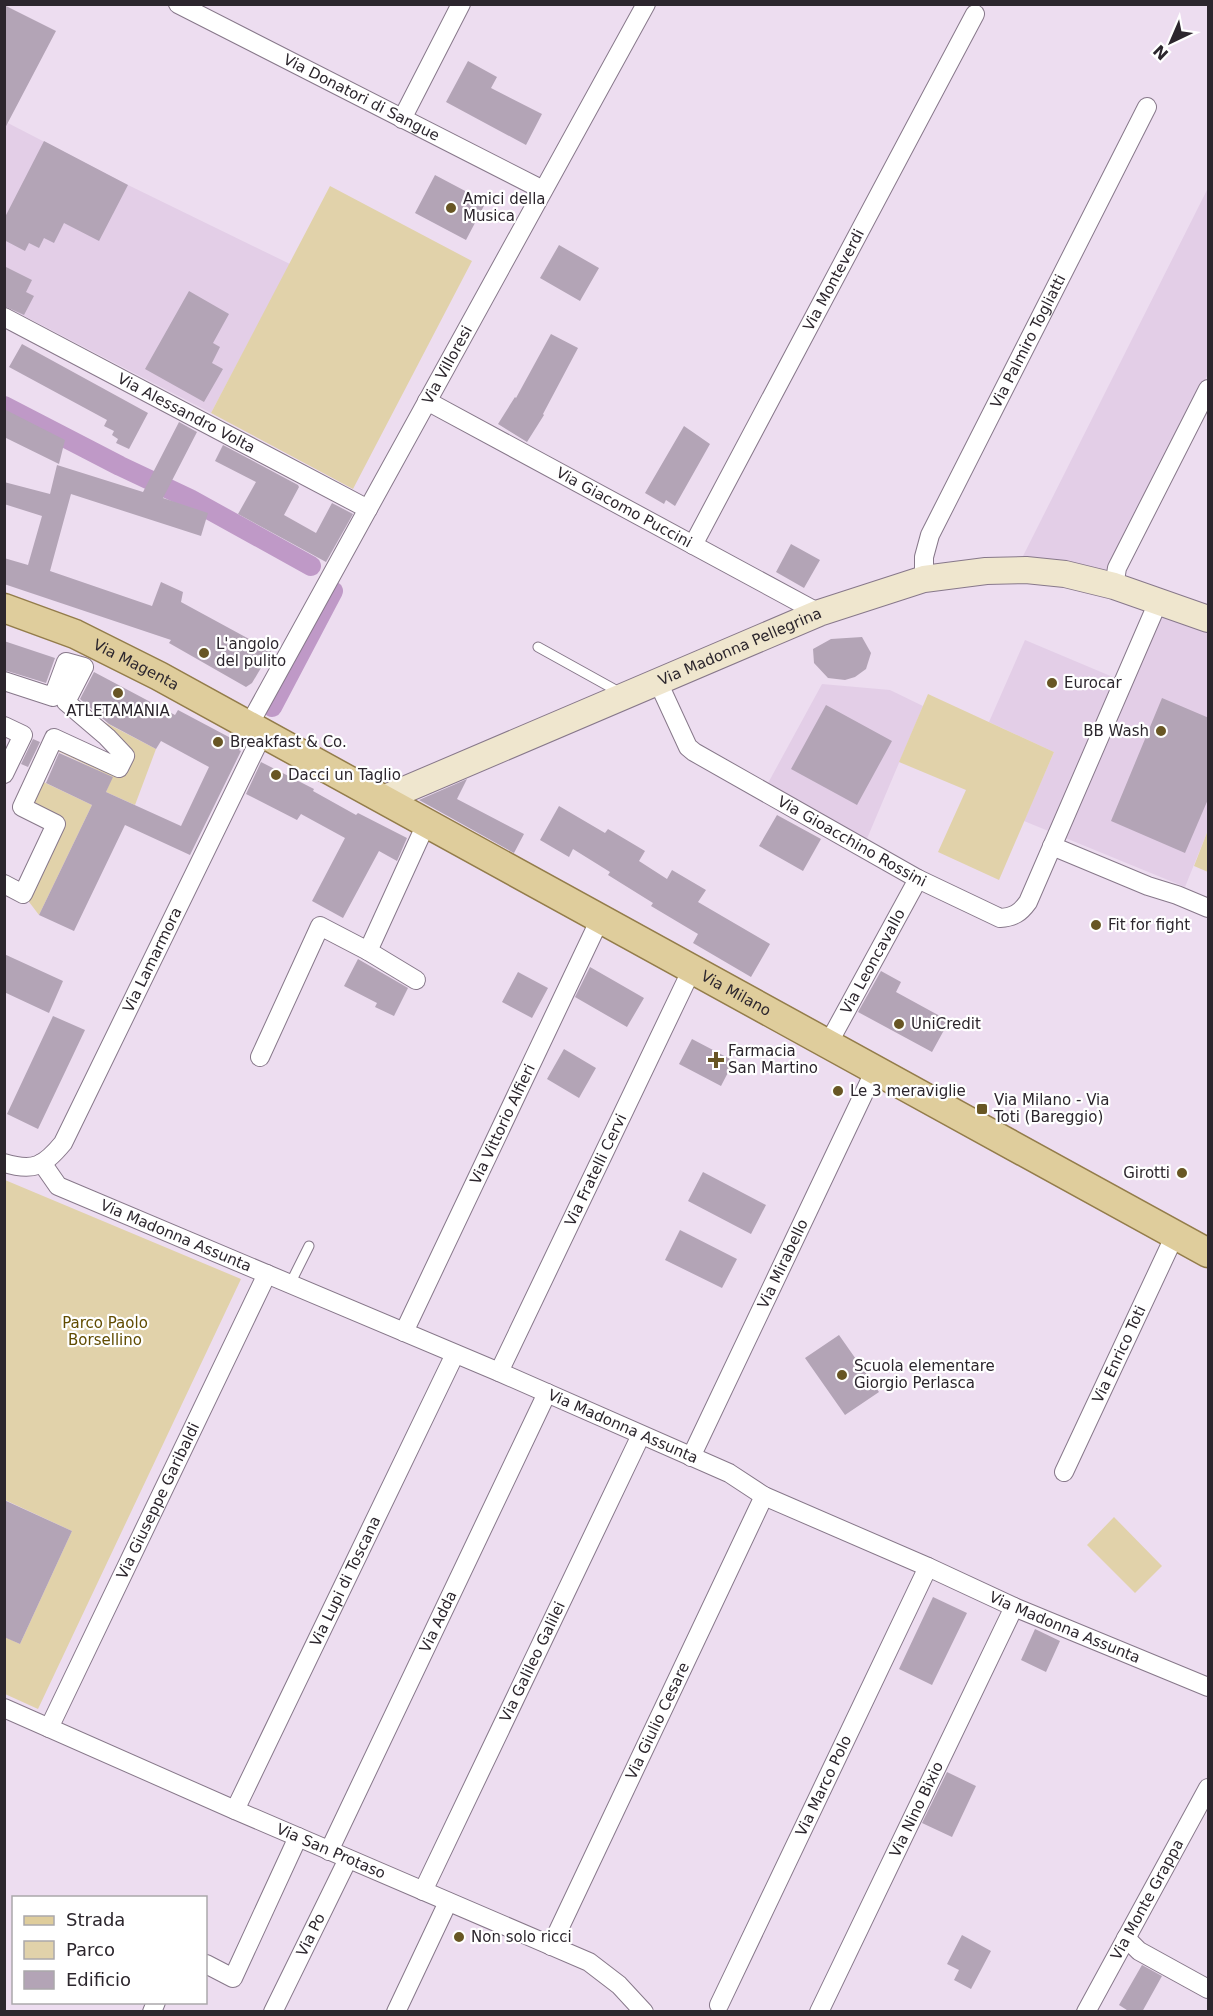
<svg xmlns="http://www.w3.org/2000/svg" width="1213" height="2016" font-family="'DejaVu Sans',sans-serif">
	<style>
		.built { fill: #e3cee7 }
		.green { fill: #e1d2aa }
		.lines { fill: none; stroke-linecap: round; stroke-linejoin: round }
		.canal { stroke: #bf99c7; stroke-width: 20 }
		.building { fill: #b3a4b6 }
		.lane-casing { stroke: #87788a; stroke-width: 11 }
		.street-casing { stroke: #87788a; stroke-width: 20 }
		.secondary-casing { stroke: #87788a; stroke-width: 28 }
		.primary-casing { stroke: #937c4a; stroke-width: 31 }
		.lane { stroke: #fff; stroke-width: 9 }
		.street { stroke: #fff; stroke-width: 18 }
		.secondary { stroke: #efe6ce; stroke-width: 26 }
		.primary { stroke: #dfcd9c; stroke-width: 28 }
		.poi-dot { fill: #685624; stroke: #fff; stroke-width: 2 }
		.labels { text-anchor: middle; stroke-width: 4.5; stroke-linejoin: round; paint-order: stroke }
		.street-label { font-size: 15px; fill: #2c262d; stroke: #fff }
		.poi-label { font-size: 15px; fill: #2c262d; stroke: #fff; text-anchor: start }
		.park-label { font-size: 15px; fill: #604b01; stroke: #fff }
	</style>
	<rect width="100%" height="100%" fill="#edddf0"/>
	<path class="built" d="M4,121l124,64 162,79 -79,149 -206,-107z
		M1208,188v186l-95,192 -3,13 -91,-15z
		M1153,604l55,19v207l-23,57 -161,-66 30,-69 -65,-30 36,-82 95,40z
		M822,684l68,6 33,16 -57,135 -99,-56z"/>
	<path class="green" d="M330,186l142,75 -119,228 -142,-76z
		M928,694l126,58 -55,128 -61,-28 28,-62 -67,-28z
		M66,702l90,47 -21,56 -29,-13 6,-15 -63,-30 70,21 6,-12z
		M35,778l57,27 -53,110 -16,-21 33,-70 -34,-17z
		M1208,830v42l-14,-6z
		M5,1180l236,99 -203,430 -33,-15v-57l15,7 52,-113 -67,-31z
		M1114,1517l48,49 -27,27 -48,-48z"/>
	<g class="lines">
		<path class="canal" d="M4,406l116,60 70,33 121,67
			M272,707l61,-116"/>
	</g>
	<path class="building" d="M4,5l52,26 -52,99z
		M468,61l29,16 -6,11 51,26 -16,31 -80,-43z
		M44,141l84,44 -29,56 -35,-18 -10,20 -10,-5 -5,10 -10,-5 -4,8 -21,-11v-21z
		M435,175l51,27 -20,38 -51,-27z
		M559,245l40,23 -19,33 -40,-23z
		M4,266l28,14 -6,12 8,4 -10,19 -20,-9z
		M189,291l40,23 -16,29 7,4 -8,16 11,6 -19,33 -59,-33z
		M551,334l27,14 -35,66 1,1 -17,27 -29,-18 17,-27 1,1z
		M22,344l126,69 -19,36 -13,-6 2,-4 -6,-4 2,-4 -10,-5 3,-6 -98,-53z
		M4,409l61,31 -6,24 -55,-27z
		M179,422l18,10 -34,66 45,15 -7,23 -130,-42 -21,77 102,35 9,-24 22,10 -2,10 90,49 -19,32 -6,4 -77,-44 2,-3 -167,-56v-26l24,7 14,-49 -38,-12v-22l46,12 7,-29 86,27z
		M684,426l26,18 -35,62 -9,-6 -2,4 -19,-11z
		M223,445l75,40 1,2 -15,28 32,18 16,-30 21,11 -27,48 -88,-48 18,-32 -41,-21z
		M791,544l29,16 -16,28 -28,-16z
		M862,637l9,16 -5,16 -11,8 -10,3 -17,-2 -14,-15 -1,-14 18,-10z
		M4,641l51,17 -9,25 -42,-13z
		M94,672l81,43 3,-5 64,34 -3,6 2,1 -51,104 -65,-30 -51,106 -35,-16 53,-110 -46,-22 13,-30 54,24 -7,15 75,34 28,-59 -48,-26 -5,8 -47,-25 -29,-25z
		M1162,698l47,20v79l-24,56 -74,-32z
		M826,705l66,36 -35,64 -66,-36z
		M33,739l7,3 -12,25 -7,-3z
		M261,762l53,27 -1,2 43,24 2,-2 49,25 -10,23 -18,-10 -36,67 -31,-17 33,-63 -44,-24 -4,6 -51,-26z
		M467,779l-10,20 67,35 -10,19 -95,-53z
		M559,806l46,27 3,-4 37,22 -6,10 28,18 5,-9 34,20 -8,12 72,42 -19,33 -58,-34 5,-9 -47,-28 2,-3 -45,-28 2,-3 -37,-23 -4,8 -29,-17z
		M777,815l44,24 -18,32 -44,-25z
		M4,954l59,27 -14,32 -45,-21z
		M358,959l50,29 -14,28 -19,-9 2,-4 -33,-17z
		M590,967l54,31 -17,29 -52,-30z
		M881,971l20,11 -5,10 53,29 -17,31 -74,-40z
		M518,972l30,16 -16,30 -30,-16z
		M53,1016l32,14 -47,99 -31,-15z
		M692,1039l42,22 -13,25 -42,-22z
		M564,1049l32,19 -17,30 -32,-19z
		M703,1172l63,33 -15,29 -63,-33z
		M680,1230l57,29 -15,29 -57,-28z
		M839,1335l40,57 -34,23 -40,-57z
		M4,1500l68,31 -52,113 -16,-7z
		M933,1597l34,16 -35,72 -33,-16z
		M1035,1629l25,12 -14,31 -25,-12z
		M947,1772l29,14 -24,51 -30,-14z
		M962,1935l29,16 -20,38 -17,-9 5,-10 -12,-6z
		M1142,1965l20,11 -20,36h-12l-11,-7z"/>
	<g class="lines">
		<defs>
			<path id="lane" d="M538,647l83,46
				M290,1284l19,-38"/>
			<g id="street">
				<path id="s1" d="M178,4l365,186"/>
				<path d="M402,119l59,-115"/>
				<path id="s2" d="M4,317l364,192"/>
				<path id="s3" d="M427,401l392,212"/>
				<path id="s4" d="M693,545l282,-531"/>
				<path id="s5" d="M924,579v-22l6,-22 217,-428"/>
				<path d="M1114,586l3,-18 91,-179"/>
				<path d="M4,681l49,16 13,-35 18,5 -18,35 41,35 18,19 -6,12 -65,-30 -32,69 34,17 -33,70 -19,-10"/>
				<path id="s6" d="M658,682l30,65 6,5 224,127 82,39c14,-1 20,-5 28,-16l130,-300"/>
				<path id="s7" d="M249,725l397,-721"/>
				<path d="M4,726l19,9 -19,39"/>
				<path d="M1052,846l96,40 29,9 31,13"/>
				<path d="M368,951l48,29"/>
				<path id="s8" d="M828,1044l90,-165"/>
				<path d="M260,1057l60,-131 48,25 58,-127"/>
				<path id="s9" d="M4,1163c30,9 40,3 59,-20l200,-410"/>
				<path id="s10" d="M42,1163l16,23 441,186 230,101 35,23 164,71 86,40 194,80"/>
				<path id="s11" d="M404,1332l196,-413"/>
				<path id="s12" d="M499,1372l193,-403"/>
				<path id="s13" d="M691,1457l184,-387"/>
				<path id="s14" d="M1064,1472l111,-237"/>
				<path id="s15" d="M4,1708l231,102 354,152 30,23 25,27"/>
				<path id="s16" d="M49,1728l218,-454"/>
				<path id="s17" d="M235,1810l220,-456"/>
				<path id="s18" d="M329,1851l218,-458"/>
				<path id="s19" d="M423,1891l218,-456"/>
				<path d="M1126,1938l13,13 69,38"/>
				<path id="s20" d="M551,1946l213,-450"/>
				<path d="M206,1964l27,14 65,-141"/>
				<path id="s21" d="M719,2005l209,-438"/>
				<path d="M152,2012l4,-10"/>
				<path id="s22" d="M273,2012l75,-153"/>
				<path d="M396,2012l52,-110"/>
				<path id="s23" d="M819,2012l195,-405"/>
				<path id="s24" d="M1086,2012l122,-224"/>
			</g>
			<g id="secondary">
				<path id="s25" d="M383,799l436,-186 105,-34 62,-8 40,-1 39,4 49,12 94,33"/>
			</g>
			<g id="primary">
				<path id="s26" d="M4,608l71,26 84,42 1049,577"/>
			</g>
		</defs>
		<use href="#lane" class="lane-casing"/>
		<use href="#street" class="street-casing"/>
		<use href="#secondary" class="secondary-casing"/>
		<use href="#primary" class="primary-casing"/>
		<use href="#lane" class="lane"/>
		<use href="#street" class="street"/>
		<use href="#secondary" class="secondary"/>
		<use href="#primary" class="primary"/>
	</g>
	<g class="poi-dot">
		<circle cx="451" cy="208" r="6"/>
		<circle cx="204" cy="653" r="6"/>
		<circle cx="1052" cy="683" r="6"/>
		<circle cx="118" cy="693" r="6"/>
		<circle cx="1161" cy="731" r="6"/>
		<circle cx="218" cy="742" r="6"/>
		<circle cx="276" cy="775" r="6"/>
		<circle cx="1096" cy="925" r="6"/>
		<circle cx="899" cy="1024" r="6"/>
		<path d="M713 1051h6v6h6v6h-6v6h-6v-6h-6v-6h6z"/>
		<circle cx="838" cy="1091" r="6"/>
		<rect x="976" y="1103" width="12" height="12" rx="3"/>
		<circle cx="1182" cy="1173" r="6"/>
		<circle cx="842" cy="1375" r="6"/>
		<circle cx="459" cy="1937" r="6"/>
	</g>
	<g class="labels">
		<g class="street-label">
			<text dy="5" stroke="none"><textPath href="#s1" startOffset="206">Via Donatori di Sangue</textPath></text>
			<text dy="5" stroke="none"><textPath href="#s4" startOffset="300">Via Monteverdi</textPath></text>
			<text dy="5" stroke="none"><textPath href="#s5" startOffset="262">Via Palmiro Togliatti</textPath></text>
			<text dy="5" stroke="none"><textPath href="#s7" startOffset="411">Via Villoresi</textPath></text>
			<text dy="5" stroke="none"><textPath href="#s2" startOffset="206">Via Alessandro Volta</textPath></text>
			<text dy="5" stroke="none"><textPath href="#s3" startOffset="224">Via Giacomo Puccini</textPath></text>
			<text dy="5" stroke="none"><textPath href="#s25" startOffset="388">Via Madonna Pellegrina</textPath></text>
			<text dy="5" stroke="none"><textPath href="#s26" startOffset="144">Via Magenta</textPath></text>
			<text dy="5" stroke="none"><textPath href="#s6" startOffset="261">Via Gioacchino Rossini</textPath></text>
			<text dy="5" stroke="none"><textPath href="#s9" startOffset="272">Via Lamarmora</textPath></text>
			<text dy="5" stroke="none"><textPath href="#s8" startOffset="94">Via Leoncavallo</textPath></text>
			<text dy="5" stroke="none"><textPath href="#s26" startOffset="828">Via Milano</textPath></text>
			<text dy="5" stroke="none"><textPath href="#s11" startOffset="230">Via Vittorio Alfieri</textPath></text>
			<text dy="5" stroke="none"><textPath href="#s12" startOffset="224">Via Fratelli Cervi</textPath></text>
			<text dy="5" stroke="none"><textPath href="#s10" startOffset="156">Via Madonna Assunta</textPath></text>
			<text dy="5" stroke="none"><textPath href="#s13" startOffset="214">Via Mirabello</textPath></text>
			<text dy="5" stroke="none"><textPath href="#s14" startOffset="130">Via Enrico Toti</textPath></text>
			<text dy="5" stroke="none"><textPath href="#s10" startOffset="642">Via Madonna Assunta</textPath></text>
			<text dy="5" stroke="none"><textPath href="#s16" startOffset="252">Via Giuseppe Garibaldi</textPath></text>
			<text dy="5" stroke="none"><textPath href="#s17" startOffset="254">Via Lupi di Toscana</textPath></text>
			<text dy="5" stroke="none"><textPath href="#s18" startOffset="254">Via Adda</textPath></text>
			<text dy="5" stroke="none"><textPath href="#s10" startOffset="1128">Via Madonna Assunta</textPath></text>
			<text dy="5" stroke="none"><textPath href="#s19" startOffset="254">Via Galileo Galilei</textPath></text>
			<text dy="5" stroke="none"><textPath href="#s20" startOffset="249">Via Giulio Cesare</textPath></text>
			<text dy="5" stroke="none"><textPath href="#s21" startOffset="243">Via Marco Polo</textPath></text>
			<text dy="5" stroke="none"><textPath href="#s23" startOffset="225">Via Nino Bixio</textPath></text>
			<text dy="5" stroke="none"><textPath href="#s15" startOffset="357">Via San Protaso</textPath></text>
			<text dy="5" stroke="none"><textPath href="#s24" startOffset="128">Via Monte Grappa</textPath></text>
			<text dy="5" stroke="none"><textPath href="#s22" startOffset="86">Via Po</textPath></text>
		</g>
		<g class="poi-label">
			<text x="463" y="204">Amici della<tspan x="463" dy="17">Musica</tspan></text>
			<text x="216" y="649">L'angolo<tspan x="216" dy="17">del pulito</tspan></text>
			<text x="1064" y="688">Eurocar</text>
			<text x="118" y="716" text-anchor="middle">ATLETAMANIA</text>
			<text x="1149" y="736" text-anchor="end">BB Wash</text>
			<text x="230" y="747">Breakfast &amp; Co.</text>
			<text x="288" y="780">Dacci un Taglio</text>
			<text x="1108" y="930">Fit for fight</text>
			<text x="911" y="1029">UniCredit</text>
			<text x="728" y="1056">Farmacia<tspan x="728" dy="17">San Martino</tspan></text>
			<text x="850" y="1096">Le 3 meraviglie</text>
			<text x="994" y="1105">Via Milano - Via<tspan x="994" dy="17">Toti (Bareggio)</tspan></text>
			<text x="1170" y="1178" text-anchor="end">Girotti</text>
			<text x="854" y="1371">Scuola elementare<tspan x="854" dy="17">Giorgio Perlasca</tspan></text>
			<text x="471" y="1942">Non solo ricci</text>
		</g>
		<g class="park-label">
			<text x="105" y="1328">Parco Paolo<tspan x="105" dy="17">Borsellino</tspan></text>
		</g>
	</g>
	<rect width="1213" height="2016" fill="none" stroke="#2c262d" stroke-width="12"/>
	<rect x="12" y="1896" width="195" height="108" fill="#ffffff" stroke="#aba8ab" stroke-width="1.5"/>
	<rect x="24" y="1916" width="30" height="9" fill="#dfcd9c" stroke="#aba8ab" stroke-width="1.5"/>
	<text x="66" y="1926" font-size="18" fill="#2c262d">Strada</text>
	<rect x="24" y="1941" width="30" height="18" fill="#e1d2aa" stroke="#aba8ab" stroke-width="1.5"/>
	<text x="66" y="1956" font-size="18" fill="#2c262d">Parco</text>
	<rect x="24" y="1971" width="30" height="18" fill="#b3a4b6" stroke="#aba8ab" stroke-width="1.5"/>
	<text x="66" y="1986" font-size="18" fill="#2c262d">Edificio</text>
	<g transform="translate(1171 42) rotate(224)" stroke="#ffffff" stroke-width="4.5" paint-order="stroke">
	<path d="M0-4.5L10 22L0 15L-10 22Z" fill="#2c262d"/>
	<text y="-9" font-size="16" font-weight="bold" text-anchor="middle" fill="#2c262d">N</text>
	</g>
</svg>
